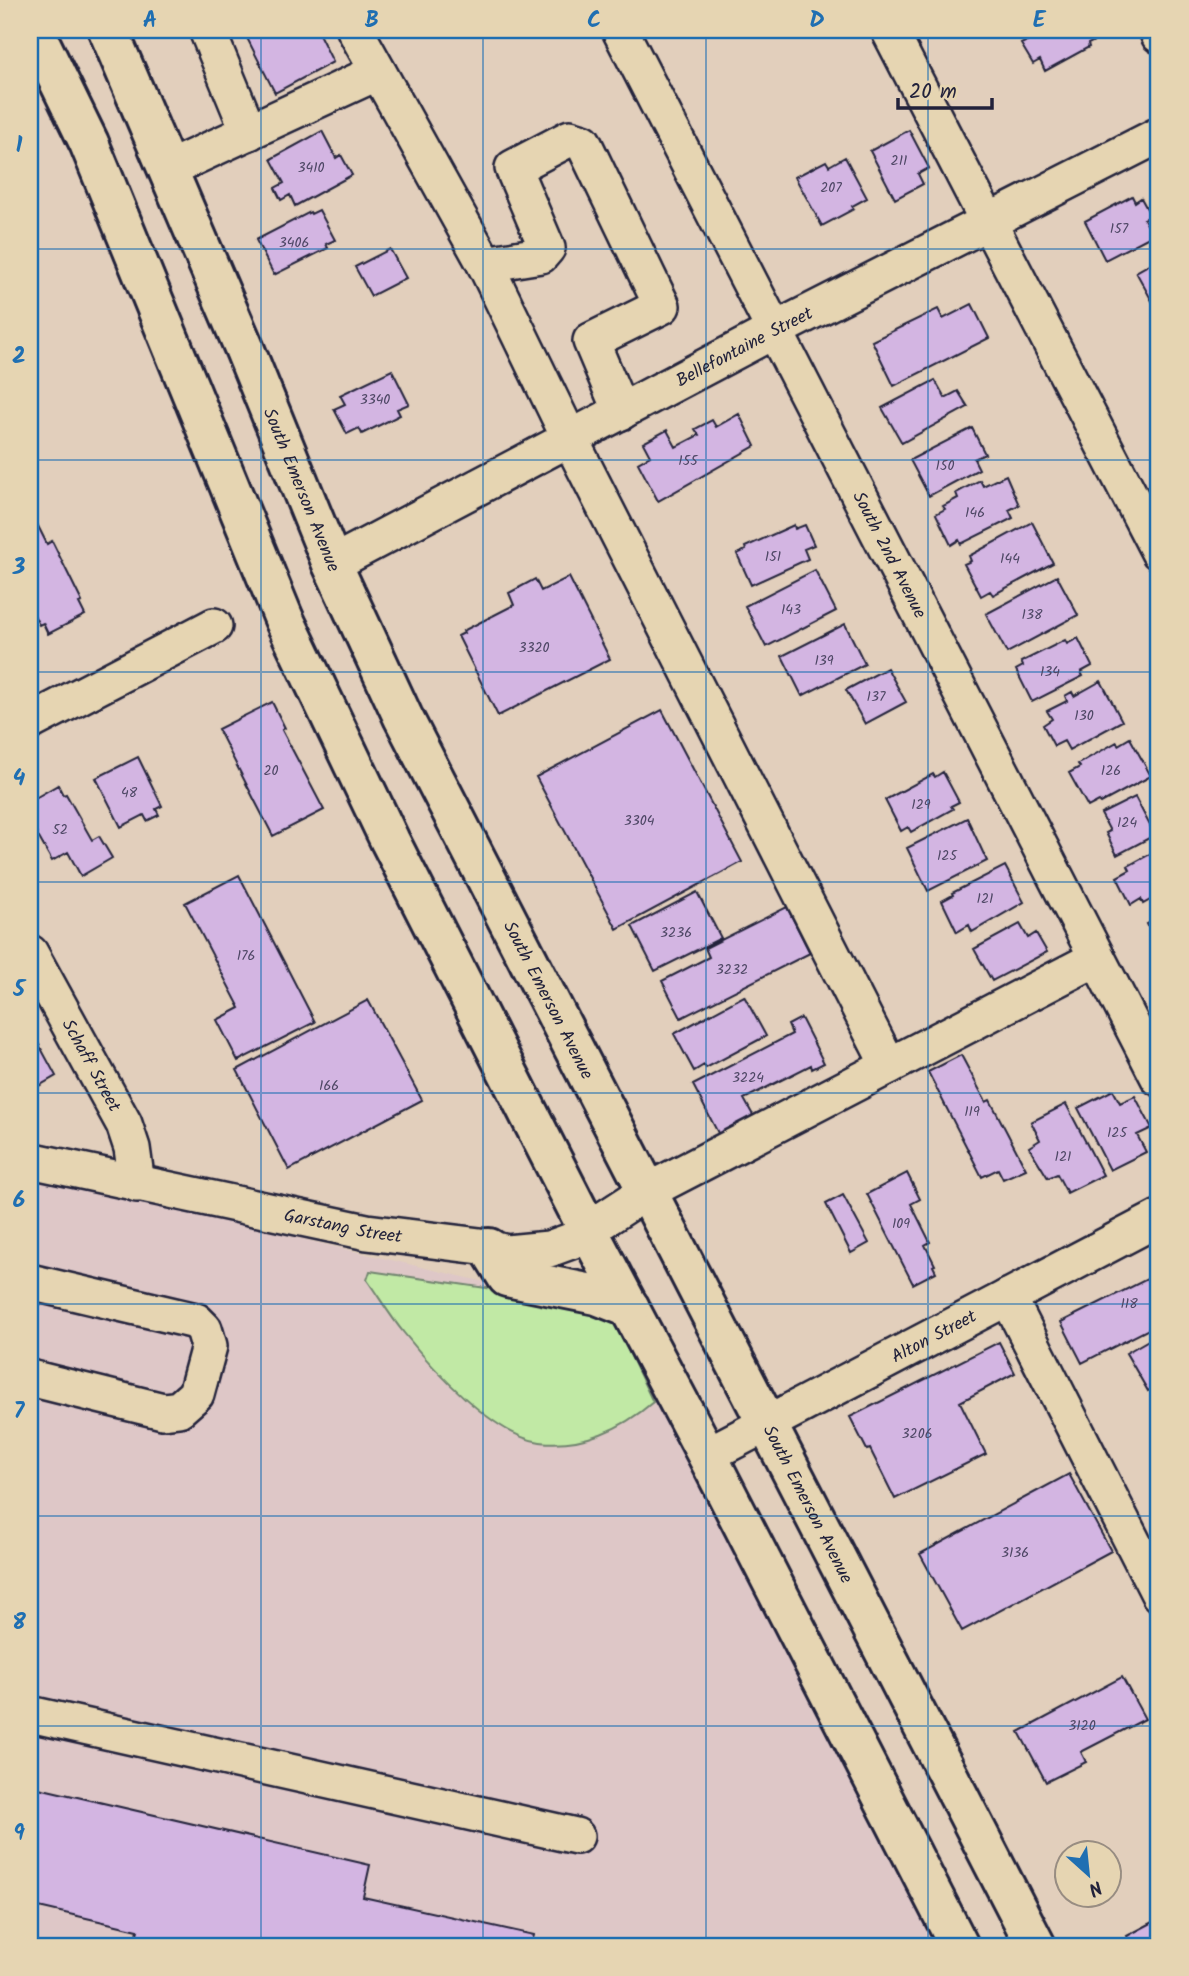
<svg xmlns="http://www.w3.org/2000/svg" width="1189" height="1976" font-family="Kalam,sans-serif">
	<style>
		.built { fill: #dec7c7 }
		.green { fill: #c1e9a5; stroke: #728670; stroke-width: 2 }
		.building { fill: #d3b5e2; stroke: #22223b; stroke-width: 2 }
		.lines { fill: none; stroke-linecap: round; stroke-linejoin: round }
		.minor-casing { stroke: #22223b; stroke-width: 40 }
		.major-casing { stroke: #22223b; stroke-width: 44 }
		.minor { stroke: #e6d5b2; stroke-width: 35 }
		.major { stroke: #e6d5b2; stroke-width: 38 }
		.grid { fill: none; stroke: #1f6fb2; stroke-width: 2; stroke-opacity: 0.55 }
		.labels { text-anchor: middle; stroke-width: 7; stroke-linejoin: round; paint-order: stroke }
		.number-label { font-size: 14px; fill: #4e4765 }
		.street-label { font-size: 18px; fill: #22223b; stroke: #e6d5b2 }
		.neatline { fill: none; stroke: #1f6fb2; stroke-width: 2.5 }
		.grid-label { font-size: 23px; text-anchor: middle; font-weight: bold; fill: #1f6fb2 }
	</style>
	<rect width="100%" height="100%" fill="#e2cfbc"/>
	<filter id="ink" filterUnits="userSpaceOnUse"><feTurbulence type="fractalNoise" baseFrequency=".0143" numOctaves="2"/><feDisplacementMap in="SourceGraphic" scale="14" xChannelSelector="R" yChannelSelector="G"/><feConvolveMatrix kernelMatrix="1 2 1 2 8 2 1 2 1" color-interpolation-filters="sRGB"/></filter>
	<g filter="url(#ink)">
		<path class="built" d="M30,1175l582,137 328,634h-910z"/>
		<path class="green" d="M370,1271l123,18 120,30 40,83c-31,27 -71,45 -113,40 -46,-6 -108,-74 -136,-109 -14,-17 -25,-36 -37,-53z"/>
		<path class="building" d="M243,30h74l16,32 -58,31z
			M1036,30h58l4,9 -10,5 1,3 -44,24 -5,-11 -7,4 -12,-20 8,-4 -3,-5z
			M909,130l20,38 -11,6 5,10 -28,15 -25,-48z
			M322,131l14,27 5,-3 11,20 -57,31 -5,-11 -9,5 -6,-12 9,-5 -13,-24z
			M845,157l22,41 -15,8 2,3 -32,17 -27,-49 31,-16 3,5z
			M1132,196l3,6 6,-4 10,18 -7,3 9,16 -48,25 -20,-39z
			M319,210l16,30 -9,4 2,4 -54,27 -18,-35 54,-28 1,2z
			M390,249l16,29 -35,18 -16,-29z
			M1159,259v50l-2,1 -21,-38z
			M972,304l17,34 -95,48 -22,-45 66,-32 5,10z
			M392,370l17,34 -12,5 3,6 -38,19 -3,-6 -12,6 -13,-25 11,-5 -5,-9z
			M935,380l10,18 13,-7 10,16 -66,36 -20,-35z
			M739,414l16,32 -97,55 -20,-38 12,-7 -7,-13 24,-13 9,17 23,-12 -4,-6 17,-9 4,7z
			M972,428l13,26 -11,5 5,10 -50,27 -19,-36z
			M1006,475l13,30 -10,5 4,8 -52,26 -2,-4 -8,5 -15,-31 9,-5 -2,-3 15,-8 -2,-5 24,-13 3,6z
			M1032,522l21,41 -60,32 -3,-4 -9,5 -17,-32 7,-3 -2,-5z
			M37,524l10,20 5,-3 30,61 -3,1 6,12 -37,19 -5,-11 -4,2 -9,-18v-79z
			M794,525l1,4 10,-4 9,20 -10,4 4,10 -57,26 -14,-31 9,-4 -1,-3z
			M815,570l21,41 -70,36 -21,-41z
			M1057,576l21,39 -71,38 -21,-39z
			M569,577l41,82 -112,57 -40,-80 6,-3 -1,-2 51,-26 -5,-12 26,-14 6,12z
			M845,624l20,40 -63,32 -20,-40z
			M1078,638l14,28 -11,6 2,4 -51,26 -16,-32 7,-4 -2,-4 44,-22 2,4z
			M887,668l19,34 -41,22 -19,-34z
			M1101,681l21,40 -53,29 -5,-9 -10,5 -11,-21 9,-6 -5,-8 20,-10 -2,-5 7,-4 2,4z
			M272,702l13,26 -3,2 42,80 -51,26 -55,-107z
			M662,710l80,152 -125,67 -81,-152z
			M1130,738l21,38 -50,27 -2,-2 -11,6 -19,-34 11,-6 -2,-3 39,-22 1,3z
			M138,757l24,49 -6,3 3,6 -12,6 -3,-6 -23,12 -25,-49z
			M943,772l16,30 -8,4 2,3 -42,23 -3,-5 -7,4 -16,-31 48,-26 2,3z
			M58,785l5,10 3,-1 26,46 7,-4 13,22 -31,18 -13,-24 -16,9 -22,-39v-21z
			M1135,797l20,38 -38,20 -11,-22 4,-2 -9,-17z
			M967,818l20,43 -59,30 -21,-43z
			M1159,849v46l-16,9 -2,-5 -10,6 -14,-28 13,-7 -2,-4z
			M1005,866l19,36 -52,30 -3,-7 -12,7 -15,-31 11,-6 -1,-2z
			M239,875l76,147 -77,39 -21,-41 23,-12 -55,-105z
			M697,892l24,46 -66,33 -23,-45z
			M787,907l23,46 -129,65 -19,-37 47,-24 -4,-9z
			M1159,918v31l-12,-25z
			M1020,924l8,14 8,-5 11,19 -55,29 -18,-32z
			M744,996l22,40 -60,32 -2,-3 -10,6 -20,-37z
			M368,1000l54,100 -133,70 -52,-100z
			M801,1018l23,45 -12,6 -1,-4 -67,34 10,18 -35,18 -26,-50 99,-51 -4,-9z
			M30,1028l26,48 -26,15z
			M961,1055l25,47 4,-2 36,69 -23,10 -5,-10 -16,8 -54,-105z
			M1113,1090l7,13 15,-7 17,32 -15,7 9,17 -36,18 -32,-62z
			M1066,1104l37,71 -36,18 -10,-19 -9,4 -19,-31 11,-7 -9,-18z
			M907,1173l13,26 -9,5 19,38 -5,3 10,20 -2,1 3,6 -23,12 -46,-90z
			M843,1195l26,48 -18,10 -25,-49z
			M1155,1275l4,9v40l-77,39 -21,-41z
			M1159,1334v50l-11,7 -22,-38z
			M999,1342l16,31 -55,29 26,52 -91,45 -25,-50 -3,1 -17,-33z
			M1069,1474l42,77 -149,80 -42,-77z
			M1122,1677l23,42 -64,33 5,10 -40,20 -27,-50z
			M30,1786l340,79 -7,32 171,38 -3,11h-397l4,-16 -108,-25z
			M1159,1919v27h-26l-6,-10z"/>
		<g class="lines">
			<defs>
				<g id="minor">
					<path d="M207,30l42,102"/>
					<path d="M355,30l130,234 85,175 319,627"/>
					<path id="s1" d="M620,30l539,1048"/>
					<path d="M889,30l270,522"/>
					<path d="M1157,30l2,5"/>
					<path d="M168,169l210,-97"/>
					<path d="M485,264l56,-9 6,-7 -34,-80 57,-30 13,4 79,164 -71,35 30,71"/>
					<path id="s2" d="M332,564l443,-234 384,-195"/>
					<path d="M30,722l184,-96"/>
					<path id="s3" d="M30,953l94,171 8,24 5,36"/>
					<path id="s4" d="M30,1160l337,72 113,14 27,7 42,-4 22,-8 75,-49 451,-234"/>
					<path d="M30,1282l166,39 8,8 5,17 -13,48 -17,15 -16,2 -133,-33"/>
					<path d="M1008,1297l151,297"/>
					<path id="s5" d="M707,1455l452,-237"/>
					<path d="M30,1714l546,122"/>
				</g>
				<g id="major">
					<path d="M34,30l55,113 195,476 106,222 198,389 119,225 252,491"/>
					<path id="s6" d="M108,30l137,320 87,214 71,153 633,1229"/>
					<path d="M489,1248l18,29 90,18 33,13"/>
				</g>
			</defs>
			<use href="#minor" class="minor-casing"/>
			<use href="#major" class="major-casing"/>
			<use href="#minor" class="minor"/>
			<use href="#major" class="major"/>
		</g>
	</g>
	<path class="grid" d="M261,30v1916M483,30v1916M706,30v1916M928,30v1916M30,249h1129M30,460h1129M30,672h1129M30,882h1129M30,1093h1129M30,1304h1129M30,1516h1129M30,1726h1129"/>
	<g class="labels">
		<g class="number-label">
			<text x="899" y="165">211</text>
			<text x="311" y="172">3410</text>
			<text x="831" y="192">207</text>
			<text x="1119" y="233">157</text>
			<text x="294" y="247">3406</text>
			<text x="375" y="404">3340</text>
			<text x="688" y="465">155</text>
			<text x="945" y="470">150</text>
			<text x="975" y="517">146</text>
			<text x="773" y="561">151</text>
			<text x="1010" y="563">144</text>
			<text x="791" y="614">143</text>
			<text x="1032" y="619">138</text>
			<text x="534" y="652">3320</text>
			<text x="824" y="665">139</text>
			<text x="1050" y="676">134</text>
			<text x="876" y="701">137</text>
			<text x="1084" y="720">130</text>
			<text x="271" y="775">20</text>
			<text x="1111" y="775">126</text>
			<text x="129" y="797">48</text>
			<text x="921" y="809">129</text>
			<text x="639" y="825">3304</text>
			<text x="1127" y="827">124</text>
			<text x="60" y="834">52</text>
			<text x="947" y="860">125</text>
			<text x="985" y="903">121</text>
			<text x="676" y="937">3236</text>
			<text x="246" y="960">176</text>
			<text x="732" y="974">3232</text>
			<text x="748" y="1082">3224</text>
			<text x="329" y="1090">166</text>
			<text x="972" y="1116">119</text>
			<text x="1117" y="1137">125</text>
			<text x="1063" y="1161">121</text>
			<text x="901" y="1228">109</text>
			<text x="1129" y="1308">118</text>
			<text x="917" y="1438">3206</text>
			<text x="1015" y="1557">3136</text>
			<text x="1082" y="1730">3120</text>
		</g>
		<g class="street-label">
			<text dy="6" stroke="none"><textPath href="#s2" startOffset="466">Bellefontaine Street</textPath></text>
			<text dy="6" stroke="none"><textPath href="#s6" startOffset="499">South Emerson Avenue</textPath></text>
			<text dy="6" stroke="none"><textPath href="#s1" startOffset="590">South 2nd Avenue</textPath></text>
			<text dy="6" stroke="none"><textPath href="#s6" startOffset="1066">South Emerson Avenue</textPath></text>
			<text dy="6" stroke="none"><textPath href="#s3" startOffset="128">Schaff Street</textPath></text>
			<text dy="6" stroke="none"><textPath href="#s4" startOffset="320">Garstang Street</textPath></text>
			<text dy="6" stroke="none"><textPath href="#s5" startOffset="256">Alton Street</textPath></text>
			<text dy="6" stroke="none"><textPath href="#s6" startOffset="1633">South Emerson Avenue</textPath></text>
		</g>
	</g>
	<rect width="1189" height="1976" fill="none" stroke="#e6d5b2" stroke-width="77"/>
	<g transform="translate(1088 1874) rotate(153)"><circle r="33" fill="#e6d5b2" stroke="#988d82" stroke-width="2"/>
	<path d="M0-5L12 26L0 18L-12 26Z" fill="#1f6fb2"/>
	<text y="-10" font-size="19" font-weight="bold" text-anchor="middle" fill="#22223b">N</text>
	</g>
	<path d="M898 98v10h94v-10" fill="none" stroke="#22223b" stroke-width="3.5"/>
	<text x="909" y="98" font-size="21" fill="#22223b" stroke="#e6d5b2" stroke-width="5" paint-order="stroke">20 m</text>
	<rect x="38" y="38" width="1112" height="1900" class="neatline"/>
	<g class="grid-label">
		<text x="150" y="27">A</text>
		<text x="372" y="27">B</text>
		<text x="594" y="27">C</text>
		<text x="817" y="27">D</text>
		<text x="1039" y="27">E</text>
		<text x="19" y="152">1</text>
		<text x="19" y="363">2</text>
		<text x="19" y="574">3</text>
		<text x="19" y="785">4</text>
		<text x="19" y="996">5</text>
		<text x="19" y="1207">6</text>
		<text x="19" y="1418">7</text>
		<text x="19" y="1629">8</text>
		<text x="19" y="1840">9</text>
	</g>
</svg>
